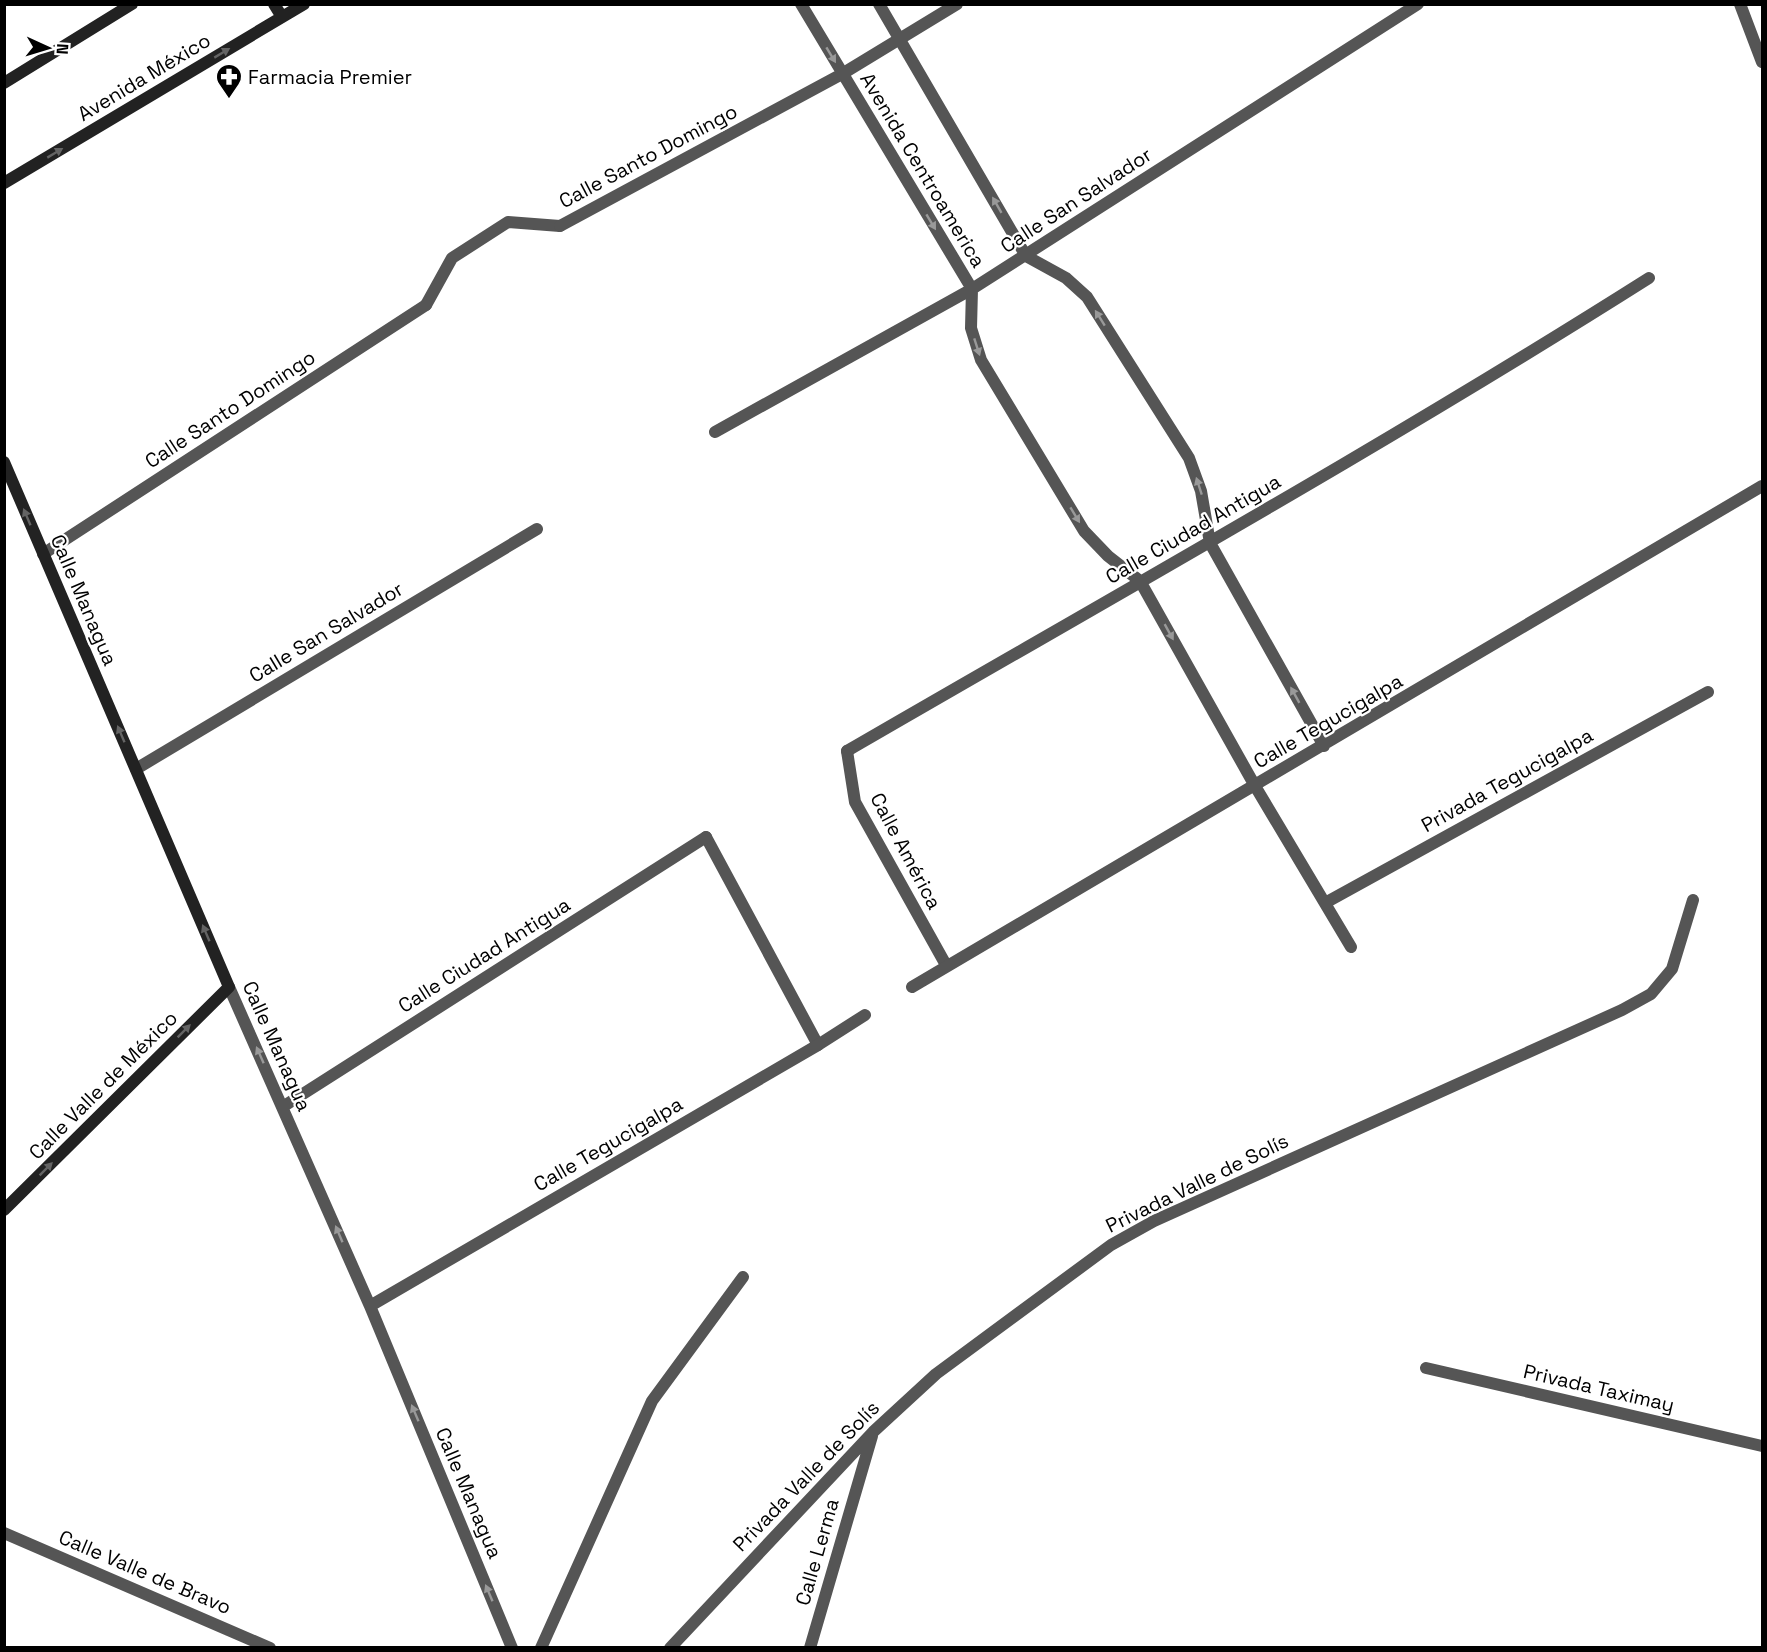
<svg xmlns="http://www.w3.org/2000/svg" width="1767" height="1652" font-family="'Space Grotesk',sans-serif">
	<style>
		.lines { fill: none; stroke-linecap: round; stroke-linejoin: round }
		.pedestrian { stroke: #555; stroke-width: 12 }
		.minor { stroke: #555; stroke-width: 12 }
		.secondary { stroke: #222; stroke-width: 12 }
		.oneway { fill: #646464 }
		.oneway2 { fill: #999 }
		.labels { text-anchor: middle; stroke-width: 4.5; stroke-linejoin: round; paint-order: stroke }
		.street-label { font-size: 20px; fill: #000; stroke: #fff }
		.poi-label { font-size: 20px; fill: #000; stroke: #fff; text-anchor: start }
	</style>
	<rect width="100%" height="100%" fill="#fff"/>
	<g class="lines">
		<path class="pedestrian" d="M426,305l26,-47 56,-36 52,4
			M847,751l8,51 91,163
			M706,837l112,208"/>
		<path class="minor" d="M801,4l171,285 -1,39 10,32 103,171 24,25 32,25 115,205 96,161
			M879,4l147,252 40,22 21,19 102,161 12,33 9,52 114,203
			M1740,4l22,58
			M560,226l282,-152 115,-70
			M715,432l257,-143 446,-285
			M43,554l383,-249
			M847,751c269,-156 540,-307 802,-473
			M136,769l401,-240
			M1325,903l383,-211
			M229,987l141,319 142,342
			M912,987l850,-501
			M284,1106l422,-269
			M370,1306l448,-261 47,-30
			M1426,1368l336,78
			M4,1533l266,115
			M541,1648l111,-247 91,-124
			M670,1648l203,-216 63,-58 175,-129 43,-24 468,-211 29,-16 21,-25 21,-69
			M810,1648l62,-212"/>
		<path class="secondary" d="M274,4l8,13
			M4,83l128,-79
			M4,183l300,-179
			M4,462l225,525 -225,223"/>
	</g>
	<defs><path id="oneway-solid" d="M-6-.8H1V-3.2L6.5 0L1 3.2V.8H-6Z" transform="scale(1.5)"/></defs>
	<g class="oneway">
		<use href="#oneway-solid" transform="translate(222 53) rotate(-31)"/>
		<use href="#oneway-solid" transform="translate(55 153) rotate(-31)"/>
		<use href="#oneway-solid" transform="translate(27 517) rotate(-113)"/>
		<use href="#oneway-solid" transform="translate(121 734) rotate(-113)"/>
		<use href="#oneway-solid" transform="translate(206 933) rotate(-113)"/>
		<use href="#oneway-solid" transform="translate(184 1031) rotate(-45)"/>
		<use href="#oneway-solid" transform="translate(46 1169) rotate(-45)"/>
	</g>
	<g class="oneway2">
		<use href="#oneway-solid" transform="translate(831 55) rotate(59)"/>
		<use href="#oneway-solid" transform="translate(997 205) rotate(-120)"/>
		<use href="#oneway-solid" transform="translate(931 222) rotate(59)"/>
		<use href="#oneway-solid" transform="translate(1100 318) rotate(-122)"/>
		<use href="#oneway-solid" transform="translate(977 347) rotate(72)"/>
		<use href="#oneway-solid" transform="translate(1199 486) rotate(-108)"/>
		<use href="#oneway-solid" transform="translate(1075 515) rotate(59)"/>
		<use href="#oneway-solid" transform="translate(1169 632) rotate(61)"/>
		<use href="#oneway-solid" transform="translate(1295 695) rotate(-119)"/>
		<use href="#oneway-solid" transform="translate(260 1055) rotate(-114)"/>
		<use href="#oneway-solid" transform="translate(339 1234) rotate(-113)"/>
		<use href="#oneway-solid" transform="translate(415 1413) rotate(-113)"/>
		<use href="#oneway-solid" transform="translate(489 1593) rotate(-113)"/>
	</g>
	<defs>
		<symbol id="pharmacy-pin" viewBox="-11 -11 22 30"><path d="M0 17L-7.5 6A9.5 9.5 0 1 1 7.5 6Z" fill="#000" stroke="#fff"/><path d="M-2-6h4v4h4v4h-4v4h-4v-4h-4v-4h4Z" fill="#fff"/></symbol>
	</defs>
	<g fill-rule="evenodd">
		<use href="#pharmacy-pin" x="214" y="62" width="30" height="40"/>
	</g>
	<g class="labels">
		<g class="street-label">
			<text transform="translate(144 77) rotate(-31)" y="7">Avenida México</text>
			<text transform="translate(648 156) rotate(-28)" y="7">Calle Santo Domingo</text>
			<text transform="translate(923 170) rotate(59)" y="7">Avenida Centroamerica</text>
			<text transform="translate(1076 200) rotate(-33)" y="7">Calle San Salvador</text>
			<text transform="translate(230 409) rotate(-33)" y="7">Calle Santo Domingo</text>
			<text transform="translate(1193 529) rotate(-30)" y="7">Calle Ciudad Antigua</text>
			<text transform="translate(84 600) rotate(67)" y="7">Calle Managua</text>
			<text transform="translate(326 632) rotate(-31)" y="7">Calle San Salvador</text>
			<text transform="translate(1328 721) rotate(-30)" y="7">Calle Tegucigalpa</text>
			<text transform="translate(1507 780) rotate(-29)" y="7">Privada Tegucigalpa</text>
			<text transform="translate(906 851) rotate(62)" y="7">Calle América</text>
			<text transform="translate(484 955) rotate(-32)" y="7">Calle Ciudad Antigua</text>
			<text transform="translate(277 1046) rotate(66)" y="7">Calle Managua</text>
			<text transform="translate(103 1085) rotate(-45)" y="7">Calle Valle de México</text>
			<text transform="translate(608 1144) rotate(-30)" y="7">Calle Tegucigalpa</text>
			<text transform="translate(1197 1183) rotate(-26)" y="7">Privada Valle de Solís</text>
			<text transform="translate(1599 1388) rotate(13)" y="7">Privada Taximay</text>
			<text transform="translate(806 1476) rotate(-46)" y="7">Privada Valle de Solís</text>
			<text transform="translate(469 1493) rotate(67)" y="7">Calle Managua</text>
			<text transform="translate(817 1552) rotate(-74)" y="7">Calle Lerma</text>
			<text transform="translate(145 1572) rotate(23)" y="7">Calle Valle de Bravo</text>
		</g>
		<g class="poi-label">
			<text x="248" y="84">Farmacia Premier</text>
		</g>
	</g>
	<rect width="1767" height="1652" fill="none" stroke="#000000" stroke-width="12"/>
	<g transform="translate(48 48) rotate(94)" stroke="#ffffff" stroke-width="4.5" paint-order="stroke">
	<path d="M0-4.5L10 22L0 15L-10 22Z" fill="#000000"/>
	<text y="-9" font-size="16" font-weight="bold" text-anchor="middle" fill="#000000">N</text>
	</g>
</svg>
